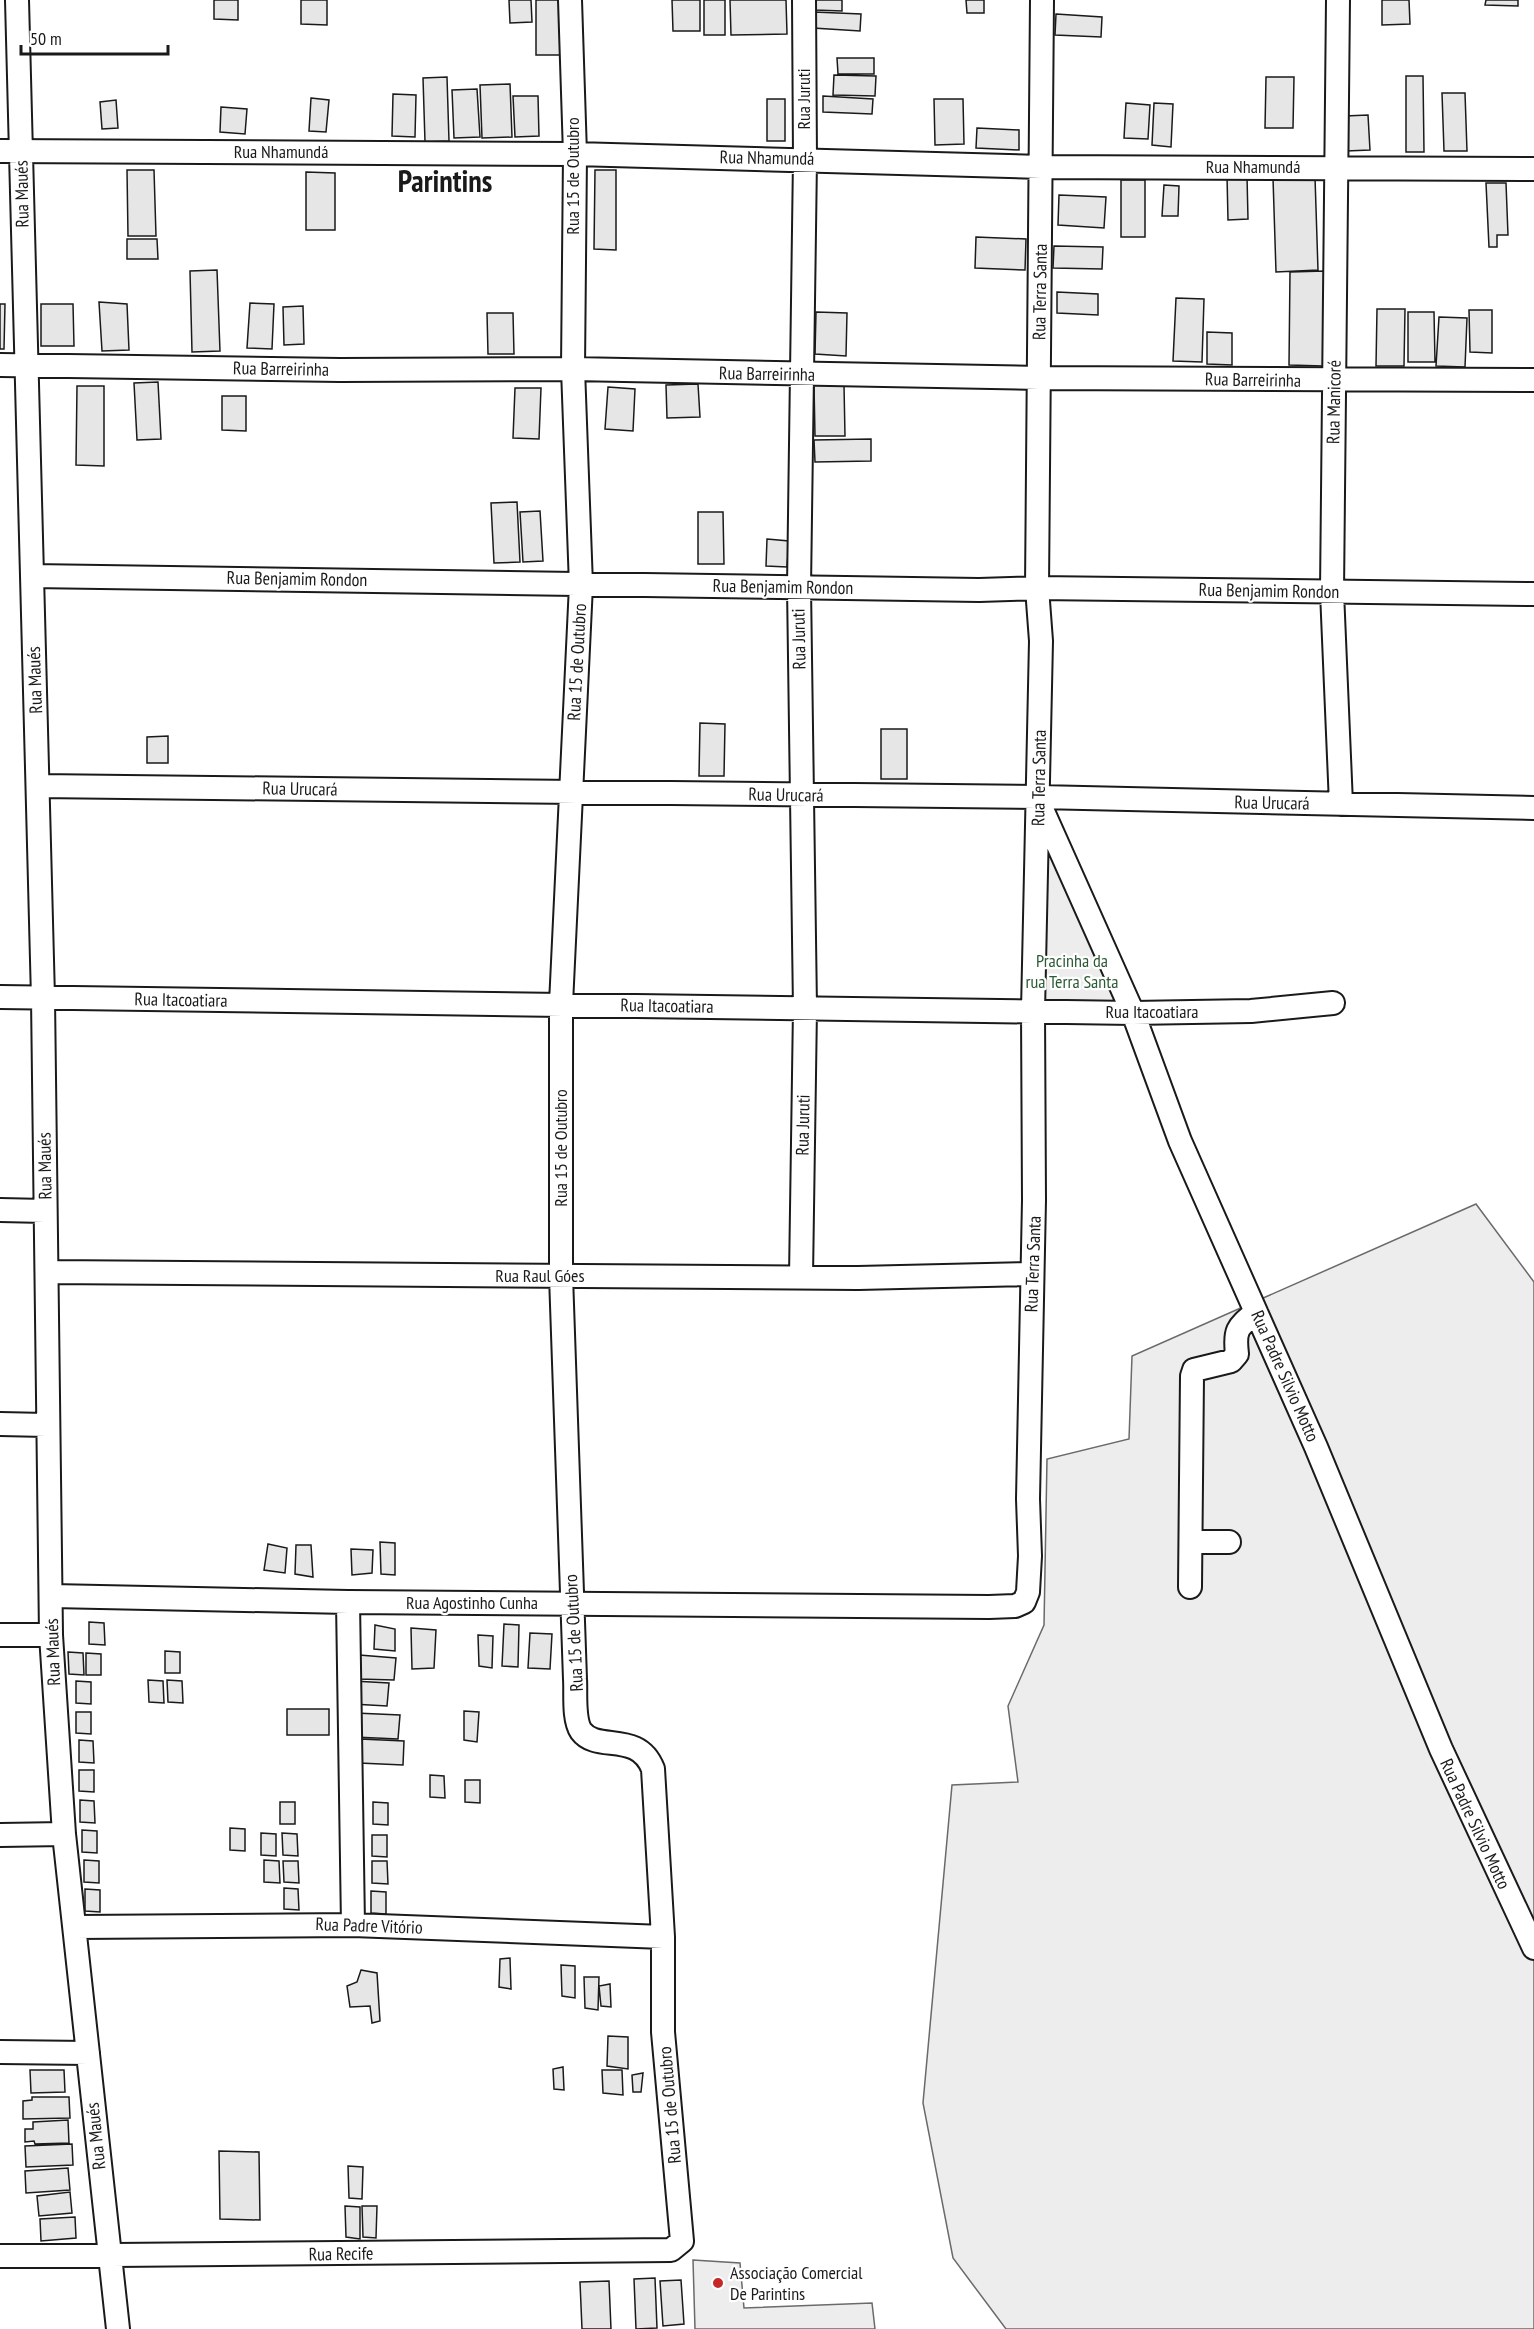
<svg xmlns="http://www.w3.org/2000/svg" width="1534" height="2329" font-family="'PT Sans Narrow',sans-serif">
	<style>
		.green { fill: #ededed; stroke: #6a6a6a; stroke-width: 1.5 }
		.building { fill: #e6e6e6; stroke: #1a1a1a; stroke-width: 1.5 }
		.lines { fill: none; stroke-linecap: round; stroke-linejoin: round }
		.minor-casing { stroke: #1a1a1a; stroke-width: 26 }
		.minor { stroke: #fff; stroke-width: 22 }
		.poi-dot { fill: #c62828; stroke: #fff; stroke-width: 2 }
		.labels { text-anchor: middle; stroke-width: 4.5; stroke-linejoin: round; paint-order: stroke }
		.street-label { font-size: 18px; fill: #1a1a1a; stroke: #fff }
		.park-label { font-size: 18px; fill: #2b5a34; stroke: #fff }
		.poi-label { font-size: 18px; fill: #1a1a1a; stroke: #fff; text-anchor: start }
		.town-label { font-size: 30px; font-weight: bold; fill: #1a1a1a; stroke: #fff }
	</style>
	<rect width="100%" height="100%" fill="#fff"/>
	<path class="green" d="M1039,798l90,212h-96z
		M1476,1204l58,78v1047h-528l-53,-71 -30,-155 29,-318 66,-3 -10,-76 36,-81 3,-166 82,-20 3,-83z
		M693,2260l47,3 4,45 128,-5 3,26h-180z"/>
	<path class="building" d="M214,0h24v20l-24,-1z
		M301,0h26v25l-26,-1z
		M509,0h22l1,22 -22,1z
		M536,0h32l-1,55h-31z
		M672,0h28v31h-27z
		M704,0h21v35h-21z
		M730,0h56l1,34 -56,1z
		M816,0h26v11l-27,-1z
		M966,0h18v13h-17z
		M1382,0h27l1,24 -28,1z
		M1486,0h32v6l-33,-1z
		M814,12l47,2 -1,17 -47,-3z
		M1056,14l46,3 -1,20 -46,-2z
		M837,58h37v16h-36z
		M834,75l42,1 -1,20 -42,-1z
		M1406,76h17l1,76h-18z
		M447,77l2,64 -24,1 -2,-64z
		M1266,77h28l-1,51h-28z
		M510,84l2,53 -30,1 -2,-53z
		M477,89l3,48 -26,1 -2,-48z
		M1442,93h23l2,58h-23z
		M393,94l23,1 -1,42 -23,-1z
		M513,96h25l1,40 -24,1z
		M823,96l50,3 -1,15 -49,-2z
		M311,98l18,2 -3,32 -17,-1z
		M767,99h18v42h-18z
		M934,99h29l1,45 -29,1z
		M116,100l2,28 -16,1 -2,-27z
		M1126,103l24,2 -2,34 -24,-1z
		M1154,103l19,1 -2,43 -19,-2z
		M221,107l26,2 -2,25 -25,-2z
		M1368,115l2,35 -24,1 -1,-35z
		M977,128l42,2v20l-43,-2z
		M127,170h27l2,66h-28z
		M595,170h21v80l-22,-1z
		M306,172l29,1v57h-29z
		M1227,176h20l1,43 -20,1z
		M1315,177l3,93 -42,2 -3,-94z
		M1121,180h24v57h-24z
		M1486,183h20l2,52h-11v12h-8z
		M1164,185l15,1 -1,30h-16z
		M1059,195l47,2 -2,31 -46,-3z
		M976,237l50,2 -1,31 -50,-2z
		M127,239h30l1,20h-31z
		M1054,246l49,1 -1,22 -49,-1z
		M217,270l3,81 -28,1 -2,-81z
		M1325,271l-2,95 -34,-1 1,-93z
		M1057,292l41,2v21l-41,-2z
		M1176,298l28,1 -2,63 -29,-1z
		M99,302l28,2 2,46 -27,1z
		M250,303l24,1 -2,45 -25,-1z
		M0,304h5l-1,45h-4z
		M41,304h32l1,42h-33z
		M303,306l1,38 -20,1 -1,-38z
		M1377,309h28l-1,57h-28z
		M1469,310h23v43l-22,-1z
		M816,312l31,1 -1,43 -31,-2z
		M1408,312h26l1,50h-27z
		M487,313h26l1,41h-26z
		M1439,317l28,1 -2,49 -29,-1z
		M1207,332l25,1v32l-25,-1z
		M158,382l3,57 -24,1 -3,-57z
		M698,384l2,33 -33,1 -1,-33z
		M814,385h30l1,51h-30z
		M77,386h27v80l-28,-1z
		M608,387l27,2 -2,42 -28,-2z
		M515,388h26l-2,51 -26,-1z
		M222,396h24v35l-24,-1z
		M871,439v22l-56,1 -1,-22z
		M517,502l3,60 -26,1 -3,-60z
		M540,511l3,50 -20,1 -3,-50z
		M698,512h25l1,52h-26z
		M767,539l22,2 -2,26 -21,-1z
		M700,723l25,1 -1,52h-25z
		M881,729h26v50h-26z
		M168,736v27h-21v-26z
		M380,1542l15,1v32l-14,-1z
		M268,1544l19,4 -2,25 -21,-3z
		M296,1545h15l2,32 -18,-3z
		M351,1549l22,1 -1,23 -20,2z
		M89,1622l15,1 1,22 -16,-1z
		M504,1624l15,1 -1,42 -16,-1z
		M375,1625l20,4v22l-21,-2z
		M411,1628l25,2 -2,38 -22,1z
		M530,1633l22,1 -2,35 -22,-1z
		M478,1635l15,1 -1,32 -13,-2z
		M165,1651l15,1v21h-15z
		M68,1652l15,1 1,22 -15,-1z
		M86,1653l15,1v21h-15z
		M359,1655l37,3 -2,22 -36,-1z
		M148,1680l15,1 1,22 -15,-1z
		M167,1680l15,1 1,22 -15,-1z
		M76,1681l15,1v22l-15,-1z
		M353,1681l36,2 -2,23 -35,-2z
		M287,1709h42v26h-42z
		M464,1711l15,1 -2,30 -13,-2z
		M76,1712h15v22l-15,-1z
		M355,1713l45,2 -2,24 -44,-2z
		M360,1739l44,2 -1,24 -44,-2z
		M79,1740l14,1 1,22 -15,-1z
		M79,1770h15v22l-15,-1z
		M430,1775l14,1 1,22 -15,-1z
		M465,1780h15v23l-15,-1z
		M80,1800l14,1 1,22 -15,-1z
		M280,1802h15v22h-15z
		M373,1802l15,1v22l-15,-1z
		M230,1828l15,1v22l-15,-1z
		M82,1830l15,1v22l-15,-1z
		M261,1833l15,1v22l-15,-1z
		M282,1833l15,1 1,22 -15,-1z
		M372,1835h15v22l-15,-1z
		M84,1860l15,1v22l-15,-1z
		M264,1860l15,1 1,22 -16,-1z
		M283,1861h15l1,22 -15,-1z
		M372,1861h15l1,23 -16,-1z
		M284,1888l14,1 1,21 -15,-1z
		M85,1889l15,1v22l-15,-1z
		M371,1891l15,1v22l-15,-1z
		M510,1958l1,31 -12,-2 1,-28z
		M561,1965l14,1v32l-13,-2z
		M361,1970l16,3 3,48 -8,2 -2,-17 -20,1 -3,-21 10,-4z
		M584,1977h15l-1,33 -13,-2z
		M610,1984l1,23 -10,-1 -2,-20z
		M608,2036l20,1v32l-21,-3z
		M563,2067l1,23 -10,-1 -1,-20z
		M30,2070h34l1,22 -34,1z
		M602,2070h20l1,25 -20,-2z
		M643,2073l-2,19h-8l-1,-17z
		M32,2097h37l1,21 -47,1v-18l9,-1z
		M68,2120l1,23 -34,1 -1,-3 -9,1v-13h8v-7z
		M72,2144l1,21 -47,2 -1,-21z
		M219,2151l40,1 1,68 -40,-1z
		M348,2166l15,1 -1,32 -13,-1z
		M68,2168l2,22 -44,3 -1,-22z
		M70,2192l2,21 -33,3 -2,-20z
		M345,2206l15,1v32l-14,-2z
		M362,2206h15l-1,32 -13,-1z
		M75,2217l1,21 -35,3 -1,-22z
		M655,2278l2,50 -21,1 -2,-50z
		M681,2280l3,44 -21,2 -3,-45z
		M609,2281l2,48h-29l-2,-47z"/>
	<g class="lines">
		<defs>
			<path id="minor" d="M17,0l26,998 8,637 13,199 54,495
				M1338,0l-6,592 9,212
				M0,151l575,3 466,13 493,2
				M0,365l340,5 233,-1 466,9 495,2
				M32,576l947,14 58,-2 497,6
				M39,786l1000,11 495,11
				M1041,807l92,206 47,128 136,306 125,302 93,199
				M0,997l1133,16 118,-2 82,-8
				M0,1210l45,1
				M48,1272l810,6 174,-4
				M801,1277l4,-269 -6,-421 6,-428 -1,-159
				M0,1424l46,1
				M1191,1542h38
				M1190,1587l2,-211 2,-6 37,-9 6,-7c-3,-25 1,-27 19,-42
				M52,1596l296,6 641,5 26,-1 9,-4 4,-10 2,-36 -2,-57 6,-299 -1,-189 8,-370 -4,-53 5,-588
				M348,1602l5,323
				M0,1635h51
				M0,1835l64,-1
				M75,1927l278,-2 310,12
				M0,2052l88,1
				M0,2256l671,-6 11,-9 -19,-209v-95l-10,-168c-15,-39 -56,-16 -72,-38 -8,-12 -5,-38 -6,-52l-14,-403v-272l20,-419 -8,-216 2,-215 -5,-154"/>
		</defs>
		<use href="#minor" class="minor-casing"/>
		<use href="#minor" class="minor"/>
	</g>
	<circle class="poi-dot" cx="718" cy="2283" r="6"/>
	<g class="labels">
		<g class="street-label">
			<text transform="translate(804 99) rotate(-90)" y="6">Rua Juruti</text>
			<text x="281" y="158">Rua Nhamundá</text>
			<text transform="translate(767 158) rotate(1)" y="6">Rua Nhamundá</text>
			<text x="1253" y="173">Rua Nhamundá</text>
			<text transform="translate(573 176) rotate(-90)" y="6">Rua 15 de Outubro</text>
			<text transform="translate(22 194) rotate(-91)" y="6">Rua Maués</text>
			<text transform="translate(1040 292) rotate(-89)" y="6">Rua Terra Santa</text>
			<text transform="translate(281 369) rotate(1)" y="6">Rua Barreirinha</text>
			<text transform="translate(767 374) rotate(1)" y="6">Rua Barreirinha</text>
			<text transform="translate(1253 380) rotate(1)" y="6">Rua Barreirinha</text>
			<text transform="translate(1334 402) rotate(-89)" y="6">Rua Manicoré</text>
			<text transform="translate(297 579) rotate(1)" y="6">Rua Benjamim Rondon</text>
			<text transform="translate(783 587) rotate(1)" y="6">Rua Benjamim Rondon</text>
			<text transform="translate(1269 591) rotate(1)" y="6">Rua Benjamim Rondon</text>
			<text transform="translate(799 639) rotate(-91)" y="6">Rua Juruti</text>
			<text transform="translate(577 662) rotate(-87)" y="6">Rua 15 de Outubro</text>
			<text transform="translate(35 680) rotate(-92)" y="6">Rua Maués</text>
			<text transform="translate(1039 778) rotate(-89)" y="6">Rua Terra Santa</text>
			<text transform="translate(300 789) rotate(1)" y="6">Rua Urucará</text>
			<text transform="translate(786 795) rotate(1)" y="6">Rua Urucará</text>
			<text transform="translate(1272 803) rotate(1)" y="6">Rua Urucará</text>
			<text transform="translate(181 1000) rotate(1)" y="6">Rua Itacoatiara</text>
			<text transform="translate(667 1006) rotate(1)" y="6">Rua Itacoatiara</text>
			<text x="1152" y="1018">Rua Itacoatiara</text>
			<text transform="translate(803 1125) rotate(-89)" y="6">Rua Juruti</text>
			<text transform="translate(561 1148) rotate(-90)" y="6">Rua 15 de Outubro</text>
			<text transform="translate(45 1166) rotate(-91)" y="6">Rua Maués</text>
			<text transform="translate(1033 1264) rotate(-88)" y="6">Rua Terra Santa</text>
			<text x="540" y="1282">Rua Raul Góes</text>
			<text transform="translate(1285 1376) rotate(66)" y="6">Rua Padre Silvio Motto</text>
			<text x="472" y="1609">Rua Agostinho Cunha</text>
			<text transform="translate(574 1633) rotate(-93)" y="6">Rua 15 de Outubro</text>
			<text transform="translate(53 1652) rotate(-92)" y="6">Rua Maués</text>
			<text transform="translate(1475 1824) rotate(65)" y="6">Rua Padre Silvio Motto</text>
			<text transform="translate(369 1926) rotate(2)" y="6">Rua Padre Vitório</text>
			<text transform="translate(670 2105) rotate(-95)" y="6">Rua 15 de Outubro</text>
			<text transform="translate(96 2136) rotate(-96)" y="6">Rua Maués</text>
			<text transform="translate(341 2254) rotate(-1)" y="6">Rua Recife</text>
		</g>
		<g class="park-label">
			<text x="1072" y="967">Pracinha da<tspan x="1072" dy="21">rua Terra Santa</tspan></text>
		</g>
		<g class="poi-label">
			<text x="730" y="2279">Associação Comercial<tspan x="730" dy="21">De Parintins</tspan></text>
		</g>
		<g class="town-label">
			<text x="445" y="192">Parintins</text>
		</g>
	</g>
	<path d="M21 45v9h147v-9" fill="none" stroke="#1a1a1a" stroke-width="3"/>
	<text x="30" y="45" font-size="18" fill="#1a1a1a" stroke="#ffffff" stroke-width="4.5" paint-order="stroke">50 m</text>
</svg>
